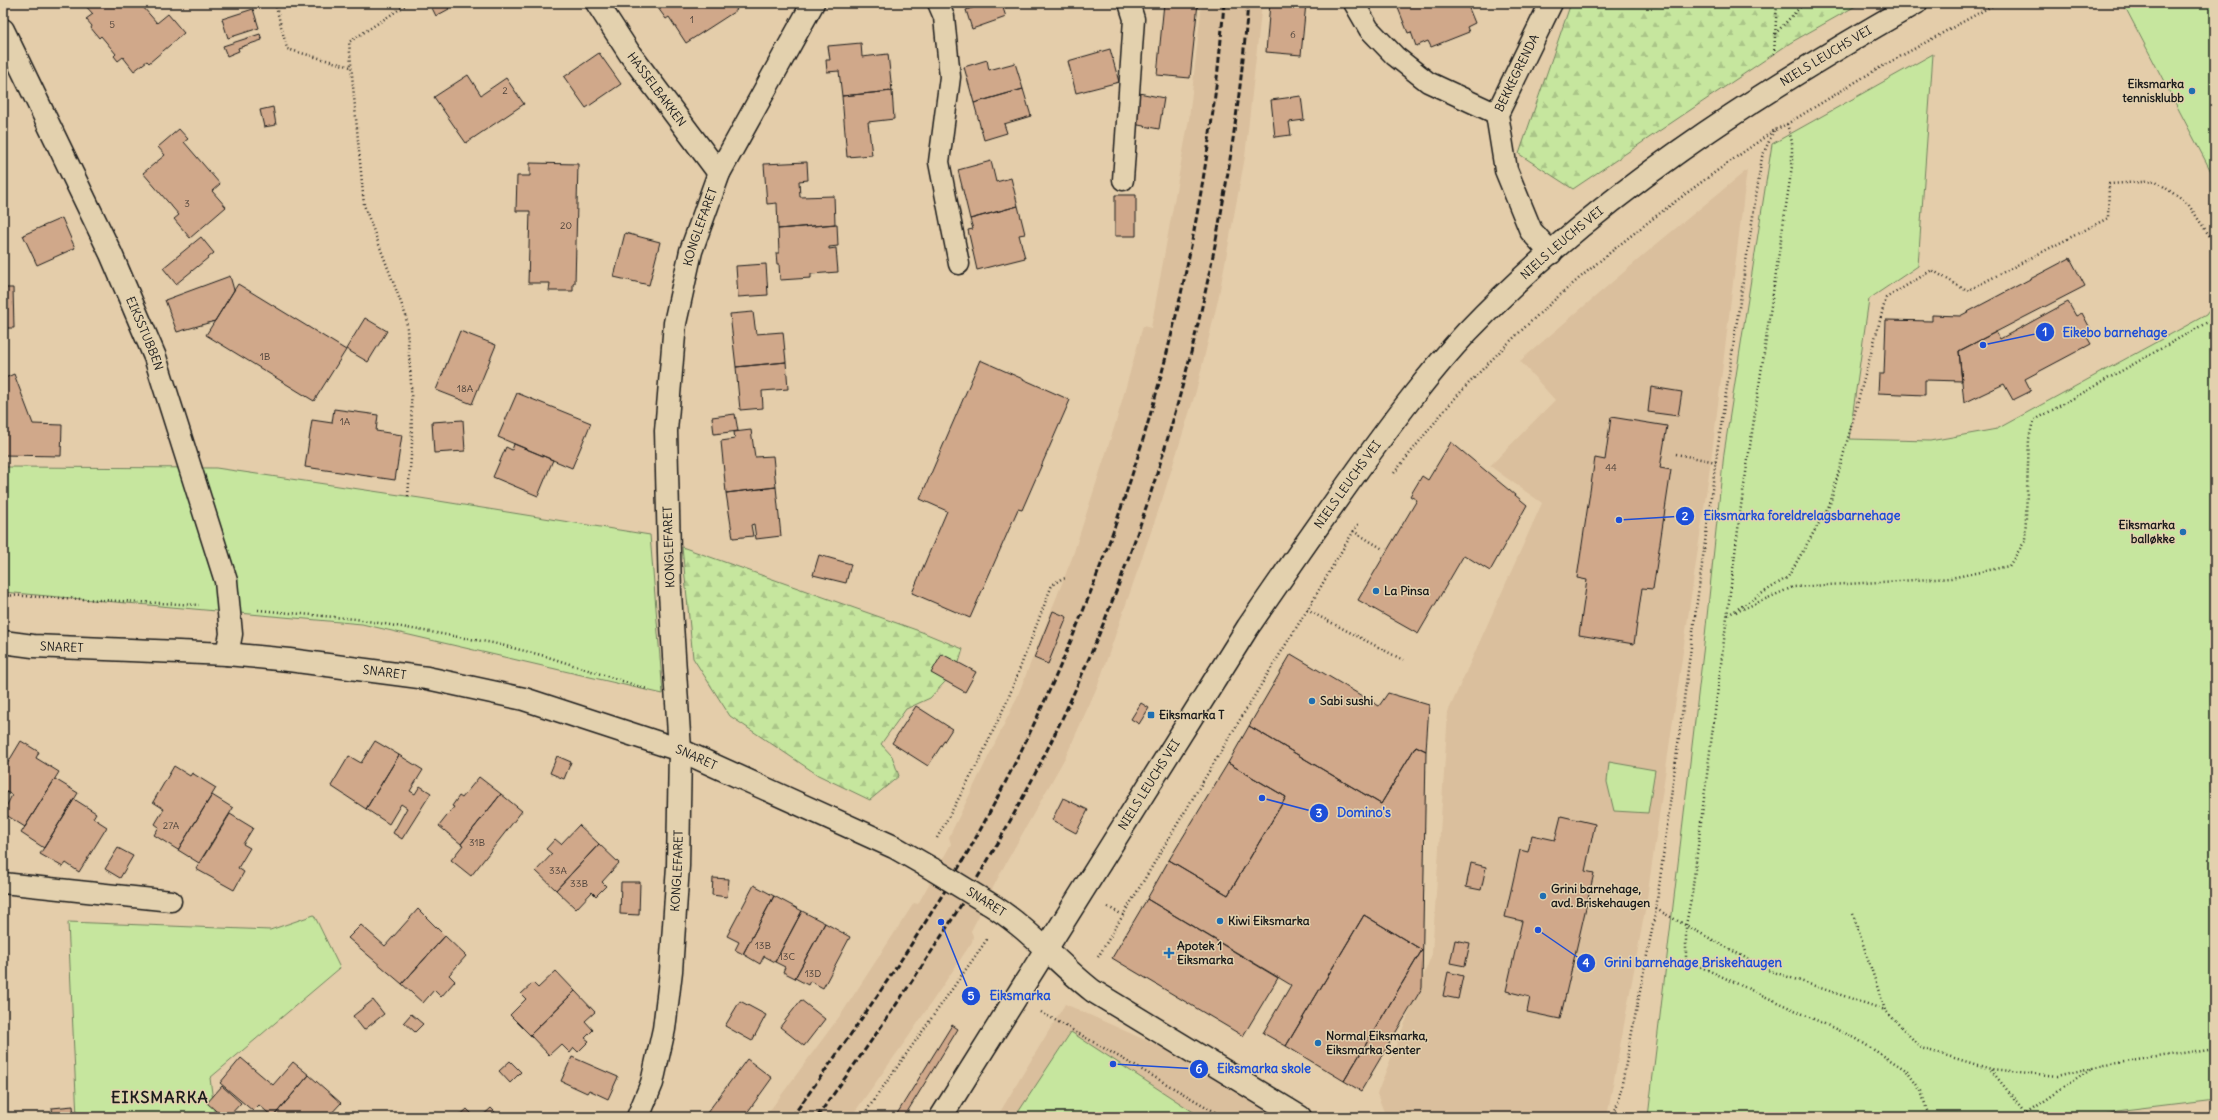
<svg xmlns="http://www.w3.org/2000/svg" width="2218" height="1120" font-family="Delius,sans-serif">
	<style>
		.built { fill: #dabf9d }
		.forest { fill: url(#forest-firs); stroke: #71815d }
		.green { fill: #c6e69e; stroke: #71815d }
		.building { fill: #d0a88a; stroke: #1c1c1c }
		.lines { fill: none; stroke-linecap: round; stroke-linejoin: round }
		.lane-casing { stroke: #1c1c1c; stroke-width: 23 }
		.street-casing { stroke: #1c1c1c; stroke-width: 25 }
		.secondary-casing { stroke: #1c1c1c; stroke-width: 25 }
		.path { stroke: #1c1c1c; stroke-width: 2.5; stroke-dasharray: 1 3; stroke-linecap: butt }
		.lane { stroke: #e3d1ae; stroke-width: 20 }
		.street { stroke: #e3d1ae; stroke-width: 22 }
		.secondary { stroke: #e3d1ae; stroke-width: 22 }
		.rail { stroke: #1c1c1c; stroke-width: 3; stroke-dasharray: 6 3; stroke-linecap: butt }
		.street-bridge-casing { stroke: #1c1c1c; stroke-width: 25; stroke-linecap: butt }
		.street-bridge { stroke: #e3d1ae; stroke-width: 22 }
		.poi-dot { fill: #1f6fb2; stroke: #e3d1ae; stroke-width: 1.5 }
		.labels { text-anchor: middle; stroke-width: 3; stroke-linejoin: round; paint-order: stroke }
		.number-label { font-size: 10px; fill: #493f38 }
		.street-label { font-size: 12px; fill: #1c1c1c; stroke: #e3d1ae }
		.poi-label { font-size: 12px; font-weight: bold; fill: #1c1c1c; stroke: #e3d1ae; text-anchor: start }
		.district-label { font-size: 16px; font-weight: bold; letter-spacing: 1px; fill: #1c1c1c; stroke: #e3d1ae }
		.leader { fill: none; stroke: #1d4ed8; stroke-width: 1.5 }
		.callout-dot { fill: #1d4ed8; stroke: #e3d1ae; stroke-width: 1.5 }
		.mark-label { font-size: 12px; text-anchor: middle; font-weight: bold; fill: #fff }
		.callout-label { font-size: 13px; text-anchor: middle; font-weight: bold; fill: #1d4ed8; stroke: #e3d1ae; stroke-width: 3; stroke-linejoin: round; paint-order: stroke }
	</style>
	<defs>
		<pattern id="forest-firs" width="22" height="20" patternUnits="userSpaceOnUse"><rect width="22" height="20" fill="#c6e69e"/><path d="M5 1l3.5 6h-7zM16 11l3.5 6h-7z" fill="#aac588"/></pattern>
	</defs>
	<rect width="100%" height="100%" fill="#e4cdaa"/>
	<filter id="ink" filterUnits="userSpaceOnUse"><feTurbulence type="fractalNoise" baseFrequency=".025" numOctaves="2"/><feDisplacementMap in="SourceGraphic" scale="8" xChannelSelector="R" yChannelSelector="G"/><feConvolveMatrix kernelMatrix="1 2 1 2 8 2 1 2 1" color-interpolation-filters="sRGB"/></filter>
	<g filter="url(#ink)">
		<path class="built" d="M1202,3h60l-17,154 -27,143 -22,91 -34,109 -64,185 -31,69 -65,116 -31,61 2,5 -1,6 -63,94 -58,81h-86l77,-104 72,-110 4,1 33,-60 -2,-7 67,-137 56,-142 44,-136 27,-96 8,2 38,-209z
			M1747,170l-35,283 -66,452 -39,212h-221l-9,-23 55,-140 16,-242 94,-209 -52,-37 65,-66 -35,-39 139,-119z
			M1065,1004l194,87 25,26h-287z"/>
		<path class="forest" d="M1571,3h290l-71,40 -217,146 -54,-35z
			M682,547l240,85 41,17 -6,20 -27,29 -24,11 -25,35 11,12 7,20 -29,24 -52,-25 -88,-59 -37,-58z"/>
		<path class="green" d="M2123,3h92v176z
			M1933,54l-15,212 -49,33 -20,140 81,2 67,-12 209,-114 9,-13v797l-99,12 -18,6h-450l57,-481 19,-183 48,-309z
			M3,467l213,1 204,30 230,37 13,159 -301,-70 -359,-32z
			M1609,762l46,8 -7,43 -34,-2 -7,-29z
			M314,915l26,53 -130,110 5,39h-138l-9,-195 202,8z
			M1071,1032l130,85h-186z"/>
		<path class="building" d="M83,3h62l-2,4 14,16 11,-9 16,19 -35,30 -2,-2 -13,10 -11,-14 -5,4 -4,-5 2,-2 -15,-18 -2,2 -8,-10 1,-2 -6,-7 7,-5z
			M432,3h13l4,6 -13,7 -6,-12z
			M660,3h72l5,7 -51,33 -17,-26 -3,2 -8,-11 3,-2z
			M977,3h41l-15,5 3,9 -34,12 -6,-19 12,-4z
			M1164,3h34l-8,75 -33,-3z
			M1270,3h36l-5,52 -35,-3z
			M1396,3h81l-9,3 7,17 -8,4 2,5 -38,15 -3,-6 -12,5 -5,-14 -3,1z
			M253,9l6,19 -31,10 -6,-19z
			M260,34l2,6 -24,8 1,3 -12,5 -4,-10z
			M861,43l1,14 26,-3 4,37 -50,5 -3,-25 -12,1 -1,-12h4l-2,-14z
			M1110,49l9,33 -43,11 -8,-32z
			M599,53l22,31 -35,24 -22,-31z
			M987,60l2,10 26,-7 8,26 -49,14 -10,-36z
			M468,75l13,20 25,-17 18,26 -58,39 -32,-46z
			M1023,89l8,27 -27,8 3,9 -23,7 -10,-37z
			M892,91l2,28 -26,3 4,33 -25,2 -5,-61z
			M1134,92l30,6 -5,31 -31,-6z
			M1301,96l3,24 -15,2 2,13 -16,2 -4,-37z
			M273,107l3,18 -12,2 -4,-17z
			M179,129l9,10 -4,3 36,42 -8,7 14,16 -36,31 -16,-19 5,-4 -36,-42 22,-18 -7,-8z
			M991,161l5,21 15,-4 7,28 -48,13 -12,-49z
			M807,162l1,18 -9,1 1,16 34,-1 1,28 -57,5 -1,-26 -10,1 -3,-40z
			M530,163l48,1 -3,119 -2,1v7h-24l1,-8h-22l2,-72h-14l1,-35h13z
			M1115,195h21v41h-21z
			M1018,206l7,28 -6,1 6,23 -48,12 -9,-40 5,-1 -3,-10z
			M62,218l13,30 -38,17 -14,-30z
			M837,224l1,22 -9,1v2l7,-1 2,24 -27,2v4l-31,2 -1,-16h-2l-1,-11h3l-1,-24z
			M625,233l35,9 -11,43 -35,-8z
			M201,237l13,16 -38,31 -13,-16z
			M2070,258l15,28 -126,65 3,30 -37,-1v15l-47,-2 1,-19h5l2,-54 46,1v-6l28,1z
			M766,264l2,31 -30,2 -2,-31z
			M230,276l4,14 -19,31 -38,11 -12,-32z
			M238,284l108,66 -32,51 -108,-66z
			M3,288h10l1,40h-11z
			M2068,302l8,14 6,-3 8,15 -6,4 7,12 -66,35 6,12 -18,9 -9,-16 -40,19 -5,-52 37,-19 4,7z
			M753,312l3,22 27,-2 3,30 -50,5 -6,-53z
			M365,318l22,13 -19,31 -22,-13z
			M460,331l36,14 -24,59 -36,-14z
			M980,360l90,40 -48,110 -4,-1 -48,109 -58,-25 35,-82 -27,-12z
			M786,362l2,27 -26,2 1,17 -23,2 -4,-43z
			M14,374l19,50 29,1 -1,31 -58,-1v-76z
			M1651,387l31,5 -4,24 -30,-4z
			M517,393l74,30 -19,45 -74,-31z
			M334,409l44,6 -2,16 26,4 -7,45 -90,-13 7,-47 20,3z
			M735,414l3,17 -24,3 -2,-17z
			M1611,417l56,9 -7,42 11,2 -18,119 -11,-1 -8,56 -55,-9 8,-55 -10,-2 18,-120 10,2z
			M463,420l2,31 -31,2 -2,-31z
			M751,430l4,27 18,-1 3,31 -50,6 -5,-52 14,-2 -1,-7z
			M1451,442l76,63 -37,66 -26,-16 -46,79 -60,-34 59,-100 -7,-4 12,-20 6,4z
			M514,444l39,16 -15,36 -45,-19 13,-30 6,3z
			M776,487l5,49 -25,3 -2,-15 -3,1 2,11 -20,2 -7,-45z
			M819,555l32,9 -5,19 -33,-8z
			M1053,611l14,6 -19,47 -14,-6z
			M942,654l34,18 -11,20 -34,-19z
			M1291,654l88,52 9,-13 41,12 -3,46 -10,-5 -35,58 -132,-78z
			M1141,703l8,5 -10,16 -8,-5z
			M916,706l36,23 -24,37 -36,-23z
			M1249,726l132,78 35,-58 10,5 -4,237 -61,103 -17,-10 78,-131 -58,-35 -78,131 -23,-13 28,-48 -144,-86 22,-39 59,35 58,-98 -58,-34z
			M21,741l18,11 -3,6 23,14 -34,55 -22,-14 9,-18 -9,-5v-19z
			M375,741l24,14 -33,54 -35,-23 18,-30 12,7z
			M399,755l24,15 -13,21 5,3 5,-8 11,7 -29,46 -9,-6 14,-25 -6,-4 -12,20 -23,-15z
			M557,756l14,6 -7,17 -14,-6z
			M1228,763l58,34 -58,98 -59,-35z
			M174,766l16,10 2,-3 24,15 -38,62 -24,-15 5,-8 -4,-3 9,-15 -11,-7z
			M479,777l22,17 -40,50 -22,-18 15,-19 -2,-1 7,-10 3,2z
			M55,779l23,14 -34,55 -23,-15z
			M501,794l21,17 -51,65 -20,-16 12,-15 -2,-1z
			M212,795l21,13 -34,55 -21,-13z
			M1063,798l25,12 -12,23 -24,-13z
			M74,799l22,14 -3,5 14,9 -28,45 -13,-9 -3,4 -23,-13z
			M230,814l23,14 -10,16 7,4 -12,20 6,4 -10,18 -38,-21z
			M1561,816l34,8 -10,47 9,2 -34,146 -33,-7 3,-15 -24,-6 16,-70 -17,-4 15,-67 8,2 4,-17 23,5z
			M579,825l20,19 -43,46 -20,-19 16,-17 -6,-5 9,-10 6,5z
			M599,844l20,19 -17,19 4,4 -10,10 -4,-4 -16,17 -20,-19z
			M118,848l15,8 -13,22 -15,-9z
			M1471,863l15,4 -5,23 -15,-3z
			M713,878l16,1 -2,18 -15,-2z
			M621,882h19l-1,33 -19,-1z
			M754,885l20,11 -31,58 -8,-4 4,-8 -12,-6z
			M774,896l28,15 -27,51 -11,-6 -4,8 -17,-10z
			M1147,899l131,79 -35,58 -131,-78z
			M418,909l27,27 -43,48 -54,-46 13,-13 24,21z
			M802,911l23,12 -30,55 -12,-6 2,-5 -10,-5z
			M1364,915l58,35 -78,131 -58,-35z
			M825,923l25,14 -27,51 -13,-7 -2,4 -13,-7z
			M445,936l21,20 -17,19 6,6 -14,16 -7,-7 -11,13 -21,-19z
			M1455,940l15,3 -5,23 -15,-3z
			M556,971l19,20 -45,44 -20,-20 16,-16 -5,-5 12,-11 5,5z
			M1448,972l15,4 -5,23 -15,-3z
			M575,991l20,21 -10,9 8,9 -8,8 4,3 -11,11 -4,-4 -4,5 -9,-9 -12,11 -19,-20z
			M373,1000l11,14 -20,16 -11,-14z
			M801,1000l24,19 -21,27 -24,-19z
			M740,1001l26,14 -14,26 -27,-15z
			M411,1014l12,10 -8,8 -11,-10z
			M952,1025l6,4 -54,88h-9z
			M572,1057l46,20 -10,22 -19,-9 -2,3 -26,-12z
			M241,1058l32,27 20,-23 16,13 -36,42 -14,-12 -6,6 -33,-28z
			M747,1059l25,19 -28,39h-40z
			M510,1061l11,11 -11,11 -11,-12z
			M309,1075l32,28 -13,14h-55z
			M222,1086l19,17 -13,14h-5l-16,-14z
			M73,1106l1,11h-21l-1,-9z
			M491,1108l9,9h-19z
			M467,1109l8,8h-17z"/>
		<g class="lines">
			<defs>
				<path id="lane" d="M938,3l6,14 6,60 -11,85 20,102
					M1354,3l15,26 26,27 33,26 69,32
					M1123,180l11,-161 -5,-16
					M3,883l168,18"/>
				<g id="street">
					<path id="s1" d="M597,3l33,51 89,119"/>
					<path id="s2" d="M3,30l108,224 44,103 71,224 5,53 -4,20"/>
					<path id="s3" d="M1551,253l-20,-22 -25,-61 -9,-56 54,-111"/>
					<path id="s4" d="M3,642l30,4 194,8 62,6 138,18 97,21 156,51 214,97 40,23"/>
					<path d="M988,903c40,24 69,60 105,88l207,126"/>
					<path id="s5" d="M638,1117l14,-34 12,-54 7,-58 7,-105 2,-116 -10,-157 -4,-162 9,-108 16,-72 28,-78 94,-170"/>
				</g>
				<g id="secondary">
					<path id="s6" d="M941,1117l307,-490c37,-54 74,-107 112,-160 34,-47 68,-93 107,-135 128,-135 289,-238 449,-329"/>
				</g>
			</defs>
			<use href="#lane" class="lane-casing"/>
			<use href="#street" class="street-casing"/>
			<use href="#secondary" class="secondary-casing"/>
			<path class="path" d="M275,3l12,46 64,18
				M1775,34l29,-31
				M1774,54l3,-51
				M1787,124l5,18v24l-51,340 -49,387 -6,32v35l169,78 51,32 15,21 8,26
				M1676,454l40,8
				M1394,473c27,-33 52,-67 82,-97 89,-94 192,-172 299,-246l12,-6 85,-52 125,-69
				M408,496l4,-53 -1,-61 -5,-66 -42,-111 -15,-163 60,-39
				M1353,531l30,18
				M3,595l196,10
				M258,610l98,9 137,24 52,13 102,33
				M1307,610l96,50
				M1736,612l57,-25 158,-9 58,-12 16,-25 4,-102 4,-18 182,-103
				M1728,615l60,-38 42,-73 56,-206 46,-28 35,21 141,-73 1,-34 47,-3 32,23 27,40
				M937,838l42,-77 29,-62 44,-114 9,-6 6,-1
				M1108,907l15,8
				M1656,909l112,61 117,40
				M1853,914l32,96 36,38 70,21 66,7 36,-9
				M1098,957c69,-115 137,-231 208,-345 18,-30 34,-60 53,-89
				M1041,1012l183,105
				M1991,1070l38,47
				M862,1117l126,-179
				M1613,1117l6,-18 37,-190 61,-457 45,-295 12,-27
				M2020,1117l73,-50 122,-19"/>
			<use href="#lane" class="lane"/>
			<use href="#street" class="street"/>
			<use href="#secondary" class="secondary"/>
			<path class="rail" d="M792,1117c64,-89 127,-179 181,-274 143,-258 229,-546 251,-840
				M817,1117c62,-86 122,-172 175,-264 146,-252 234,-560 256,-850"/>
			<defs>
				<path id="street-bridge" d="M934,870l54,33"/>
			</defs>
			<use href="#street-bridge" class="street-bridge-casing"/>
			<use href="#street-bridge" class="street-bridge"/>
		</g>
	</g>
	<g class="poi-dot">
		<circle cx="2192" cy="91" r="4"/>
		<circle cx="2183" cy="532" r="4"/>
		<circle cx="1376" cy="591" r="4"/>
		<circle cx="1312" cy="701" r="4"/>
		<rect x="1147" y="711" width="8" height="8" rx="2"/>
		<circle cx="1543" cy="896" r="4"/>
		<circle cx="1220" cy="921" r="4"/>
		<path d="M1167 947h4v4h4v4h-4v4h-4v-4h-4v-4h4z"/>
		<circle cx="1318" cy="1043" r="4"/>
	</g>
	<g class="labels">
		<g class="number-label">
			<text x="692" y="23">1</text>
			<text x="112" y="28">5</text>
			<text x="1293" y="38">6</text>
			<text x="505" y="94">2</text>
			<text x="187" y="207">3</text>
			<text x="566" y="229">20</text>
			<text x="265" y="360">1B</text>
			<text x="465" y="392">18A</text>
			<text x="345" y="425">1A</text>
			<text x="1611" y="471">44</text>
			<text x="171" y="829">27A</text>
			<text x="477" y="846">31B</text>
			<text x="558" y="874">33A</text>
			<text x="579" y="887">33B</text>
			<text x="763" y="949">13B</text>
			<text x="787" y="960">13C</text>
			<text x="813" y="977">13D</text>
		</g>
		<g class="street-label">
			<text dy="4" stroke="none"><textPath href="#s6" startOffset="1400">NIELS LEUCHS VEI</textPath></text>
			<text dy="4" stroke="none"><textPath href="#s3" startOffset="198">BEKKEGRENDA</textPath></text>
			<text dy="4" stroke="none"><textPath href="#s1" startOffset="105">HASSELBAKKEN</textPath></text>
			<text dy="4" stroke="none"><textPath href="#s5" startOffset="899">KONGLEFARET</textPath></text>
			<text dy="4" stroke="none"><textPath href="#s6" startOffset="1076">NIELS LEUCHS VEI</textPath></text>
			<text dy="4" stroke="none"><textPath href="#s2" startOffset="335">EIKSSTUBBEN</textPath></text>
			<text dy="4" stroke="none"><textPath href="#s6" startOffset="752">NIELS LEUCHS VEI</textPath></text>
			<text transform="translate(669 547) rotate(-92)" y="4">KONGLEFARET</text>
			<text dy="4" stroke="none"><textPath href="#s4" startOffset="59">SNARET</textPath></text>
			<text dy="4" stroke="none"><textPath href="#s4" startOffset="383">SNARET</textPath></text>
			<text dy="4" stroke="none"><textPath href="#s4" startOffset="707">SNARET</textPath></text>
			<text dy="4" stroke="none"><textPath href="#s6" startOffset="392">NIELS LEUCHS VEI</textPath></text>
			<text dy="4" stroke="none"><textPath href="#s5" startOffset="251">KONGLEFARET</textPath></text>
			<text transform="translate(986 902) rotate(32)" y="4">SNARET</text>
		</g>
		<g class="poi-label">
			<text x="2184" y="88" text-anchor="end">Eiksmarka<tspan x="2184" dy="14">tennisklubb</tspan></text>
			<text x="2175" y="529" text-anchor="end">Eiksmarka<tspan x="2175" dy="14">balløkke</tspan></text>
			<text x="1384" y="595">La Pinsa</text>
			<text x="1320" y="705">Sabi sushi</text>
			<text x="1159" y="719">Eiksmarka T</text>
			<text x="1551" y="893">Grini barnehage,<tspan x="1551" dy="14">avd. Briskehaugen</tspan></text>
			<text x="1228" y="925">Kiwi Eiksmarka</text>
			<text x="1177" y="950">Apotek 1<tspan x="1177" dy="14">Eiksmarka</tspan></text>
			<text x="1326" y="1040">Normal Eiksmarka,<tspan x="1326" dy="14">Eiksmarka Senter</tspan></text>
		</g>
		<g class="district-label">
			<text x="160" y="1103">EIKSMARKA</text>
		</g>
	</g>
	<path class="leader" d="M1983 345L2045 332M1619 520L1685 516M1262 798L1319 813M1538 930L1586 963M941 922L971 996M1113 1064L1199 1069"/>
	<g class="callout-dot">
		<circle cx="1983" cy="345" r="4"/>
		<circle cx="1619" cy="520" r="4"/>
		<circle cx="1262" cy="798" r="4"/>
		<circle cx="1538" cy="930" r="4"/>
		<circle cx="941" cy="922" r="4"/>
		<circle cx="1113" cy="1064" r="4"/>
		<circle cx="2045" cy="332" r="10"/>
		<circle cx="1685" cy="516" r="10"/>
		<circle cx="1319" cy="813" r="10"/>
		<circle cx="1586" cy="963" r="10"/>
		<circle cx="971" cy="996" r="10"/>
		<circle cx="1199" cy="1069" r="10"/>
	</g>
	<g class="mark-label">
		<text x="2045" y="336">1</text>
		<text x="1685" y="520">2</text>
		<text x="1319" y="817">3</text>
		<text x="1586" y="967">4</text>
		<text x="971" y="1000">5</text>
		<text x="1199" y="1073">6</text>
	</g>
	<g class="callout-label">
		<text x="2115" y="337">Eikebo barnehage</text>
		<text x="1802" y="520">Eiksmarka foreldrelagsbarnehage</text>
		<text x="1364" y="817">Domino's</text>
		<text x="1693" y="967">Grini barnehage Briskehaugen</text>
		<text x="1020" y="1000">Eiksmarka</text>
		<text x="1264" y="1073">Eiksmarka skole</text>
	</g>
	<rect width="2218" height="1120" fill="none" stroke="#e3d1ae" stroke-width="16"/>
	<rect x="8" y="8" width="2202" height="1104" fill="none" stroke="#1c1c1c" stroke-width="1.5" filter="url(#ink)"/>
</svg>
